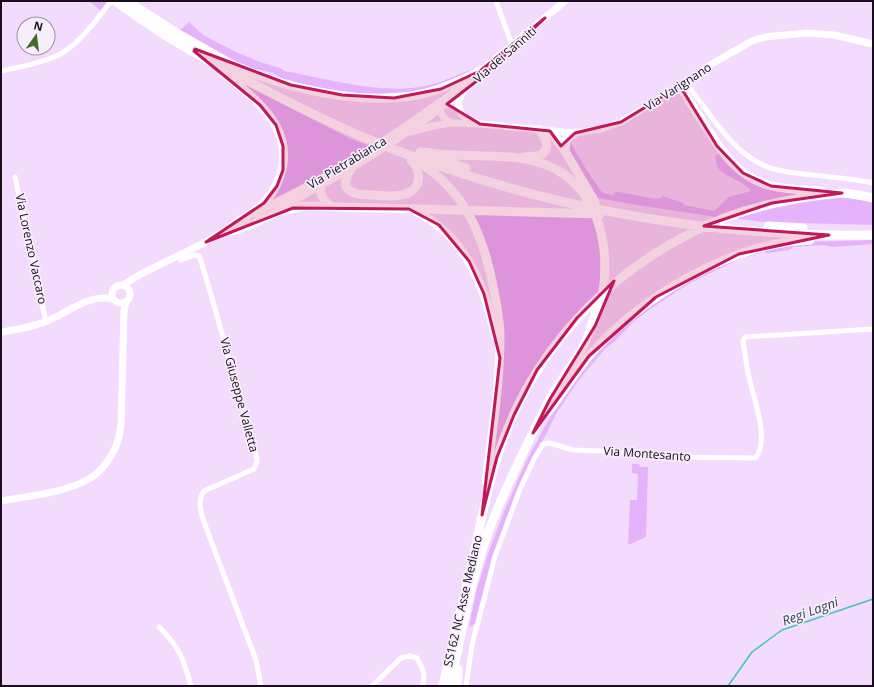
<svg xmlns="http://www.w3.org/2000/svg" width="874" height="687" font-family="'Open Sans',sans-serif">
	<style>
		.green { fill: #e4b3fc }
		.lines { fill: none; stroke-linecap: round; stroke-linejoin: round }
		.stream { stroke: #3fc4c3; stroke-width: 1.5 }
		.street { stroke: #fff; stroke-width: 5 }
		.secondary { stroke: #fff; stroke-width: 7 }
		.highway { stroke: #fff; stroke-width: 9 }
		.marked { fill: #c2185b; fill-opacity: 0.2; stroke: #c2185b; stroke-width: 3; stroke-linejoin: round }
		.labels { text-anchor: middle; stroke-width: 3.5; stroke-linejoin: round; paint-order: stroke }
		.street-label { font-size: 12px; fill: #160e1a; stroke: #f7eefc }
		.water-label { font-size: 13px; font-style: italic; fill: #2c4848; stroke: #f7eefc }
	</style>
	<rect width="100%" height="100%" fill="#f2dbfd"/>
	<path class="green" d="M89,1h18l1,1 -7,9z
		M189,22l14,13 33,17 24,10 20,6 5,3c42,8 98,24 140,15 18,-3 34,-13 52,-18l-39,19 -24,5 -45,3 -34,-3 -52,-12 -10,-7 -23,-5 -20,-10 -50,-28z
		M241,83l112,57 17,6 -44,26 -55,28 15,-57z
		M569,140l15,26 16,24c3,4 8,4 13,5l2,-3h4l37,7 5,-1 2,-2 20,7 1,2 30,6 15,-14 22,-6c-7,-10 -23,-13 -30,-20 -4,-3 -5,-11 -6,-15l4,-3 18,17 71,24 -29,4 -63,19 -79,-12 -39,-7 -30,-47z
		M840,197l33,4v24l-108,-3 -33,-4 60,-16z
		M472,212l122,5 7,25 -1,48 -22,22 -16,19 -68,123 3,-169 -12,-45z
		M873,240v4l-41,3 -9,-2 -30,2 -3,3 -23,3 -3,-1 -22,6 -42,20 -15,8 -36,24 -15,11 -18,19 -11,9 -27,32 -22,33 -38,77 -42,132 -7,4 7,-35 13,-41 16,-42 21,-47 19,-36 15,-25 31,-42 17,-18 52,-44 74,-39 70,-16z
		M632,464h7l1,3h8l-2,70 -18,8 2,-45h7l1,-26 -6,-1z"/>
	<g class="lines">
		<path class="stream" d="M728,686l24,-34 30,-22 91,-31"/>
		<path class="street" d="M496,1l16,44
			M1,71c18,-4 37,-7 53,-14 23,-9 42,-37 57,-56
			M686,83c26,32 51,81 96,88 30,5 61,6 91,12
			M15,177l31,145
			M177,256l4,4 13,-5 5,1 1,2 12,40 45,161v3l-3,7 -50,22c-7,10 -3,21 0,31l52,138 5,26
			M159,627c20,19 25,33 32,59
			M372,686l29,-28 9,-2 7,2c5,10 10,17 5,28
			M466,686l6,-41 23,-89 25,-67 14,-30 9,-15 7,-1 23,7 29,1 71,6 82,1c16,-17 -2,-61 -6,-81 -3,-12 -4,-24 -6,-36l2,-4 128,-8"/>
		<path class="secondary" d="M463,91l-5,11 3,12 8,6 7,2
			M440,106c0,9 4,13 12,17
			M406,133l31,-8 15,-2 28,1 95,9 26,-4 20,-7 66,-40 23,-17 42,-24 13,-4 42,-4 27,2 39,9
			M275,210c81,-40 160,-92 228,-152
			M255,214l91,-49 52,-34 63,-44 104,-86
			M112 294a9 9 0 1 1 18 0a9 9 0 1 1-18 0Z
			M123,285l18,-11 65,-32 7,-5 20,-11
			M1,332c15,-2 31,-5 46,-11 21,-8 42,-28 66,-22
			M1,501c27,-5 62,-8 86,-21 13,-7 23,-20 29,-34 7,-17 5,-39 6,-57 1,-26 1,-51 2,-77l2,-11"/>
		<path class="highway" d="M115,1c20,14 40,28 61,41 25,15 52,29 78,42 36,19 72,37 109,53 160,67 337,101 510,98
			M127,1l53,34 64,37
			M240,68c51,22 122,37 177,27 22,-4 43,-14 63,-24
			M224,74c16,12 43,34 52,52 14,26 8,54 -11,76 -10,11 -24,16 -35,26
			M680,86c8,14 17,27 26,41 17,27 33,51 66,59 16,4 33,4 49,5
			M550,131l15,20
			M575,133l-9,7 -1,11 30,51
			M420,152c12,1 23,3 35,3 37,2 78,-3 110,20 33,25 43,68 39,108 -1,14 -7,27 -12,40 -2,7 -4,14 -7,20 -10,20 -25,37 -36,57 -19,38 -38,76 -54,115 -23,54 -32,114 -45,171
			M431,156l35,12
			M524,157c5,-1 11,0 16,-2 12,-6 5,-19 -1,-25
			M418,162c48,29 66,75 76,129 3,15 6,30 6,45 0,49 -8,97 -14,145
			M351,169c-15,23 4,26 22,26 12,1 30,3 40,-5 9,-8 6,-23 -2,-30
			M322,179c-3,13 -2,18 8,27
			M414,211c50,22 71,74 81,125
			M768,226l35,2
			M232,231l20,-7 28,-13 25,-5 295,8
			M548,412c14,-18 26,-38 41,-56 52,-59 141,-113 221,-116
			M443,686c10,-43 20,-85 30,-128 7,-33 14,-68 24,-100 31,-100 102,-179 196,-226 38,-20 79,-30 122,-36 8,-1 17,-2 25,-3 11,0 23,3 33,5
			M457,686l1,-17"/>
	</g>
	<path class="marked" d="M545,18l-63,59 -35,27 33,20 70,7 11,15 14,-13 46,-11 59,-36 37,60 26,27 28,13 71,7 -70,10 -68,23 125,9 -90,19 -83,43 -67,59 -56,77 17,-34 45,-73 19,-45 -37,37 -40,52 -23,45 -17,42 -15,58 18,-157 -16,-64 -15,-33 -30,-36 -30,-16 -116,-1 -87,34 58,-39 13,-17 6,-16v-24l-7,-21 -16,-20 -66,-54 1,-2 96,36 51,10 52,3 47,-9 39,-18z"/>
	<g class="labels">
		<g class="street-label">
			<text transform="translate(505 55) rotate(-41)" y="4">Via dei Sanniti</text>
			<text transform="translate(678 87) rotate(-33)" y="4">Via Varignano</text>
			<text transform="translate(347 163) rotate(-31)" y="4">Via Pietrabianca</text>
			<text transform="translate(31 249) rotate(78)" y="4">Via Lorenzo Vaccaro</text>
			<text transform="translate(239 395) rotate(75)" y="4">Via Giuseppe Valletta</text>
			<text transform="translate(647 454) rotate(4)" y="4">Via Montesanto</text>
			<text transform="translate(463 601) rotate(-77)" y="4">SS162 NC Asse Mediano</text>
		</g>
		<g class="water-label">
			<text transform="translate(810 611) rotate(-20)" y="5">Regi Lagni</text>
		</g>
	</g>
	<rect width="874" height="687" fill="none" stroke="#160e1a" stroke-width="4"/>
	<g transform="translate(36 36) rotate(14)"><circle r="19" fill="#f7eefc" stroke="#9d94a2"/>
	<path d="M0-3L7 15L0 10L-7 15Z" fill="#446c27"/>
	<text y="-6" font-size="11" font-weight="bold" text-anchor="middle" fill="#160e1a">N</text>
	</g>
</svg>
